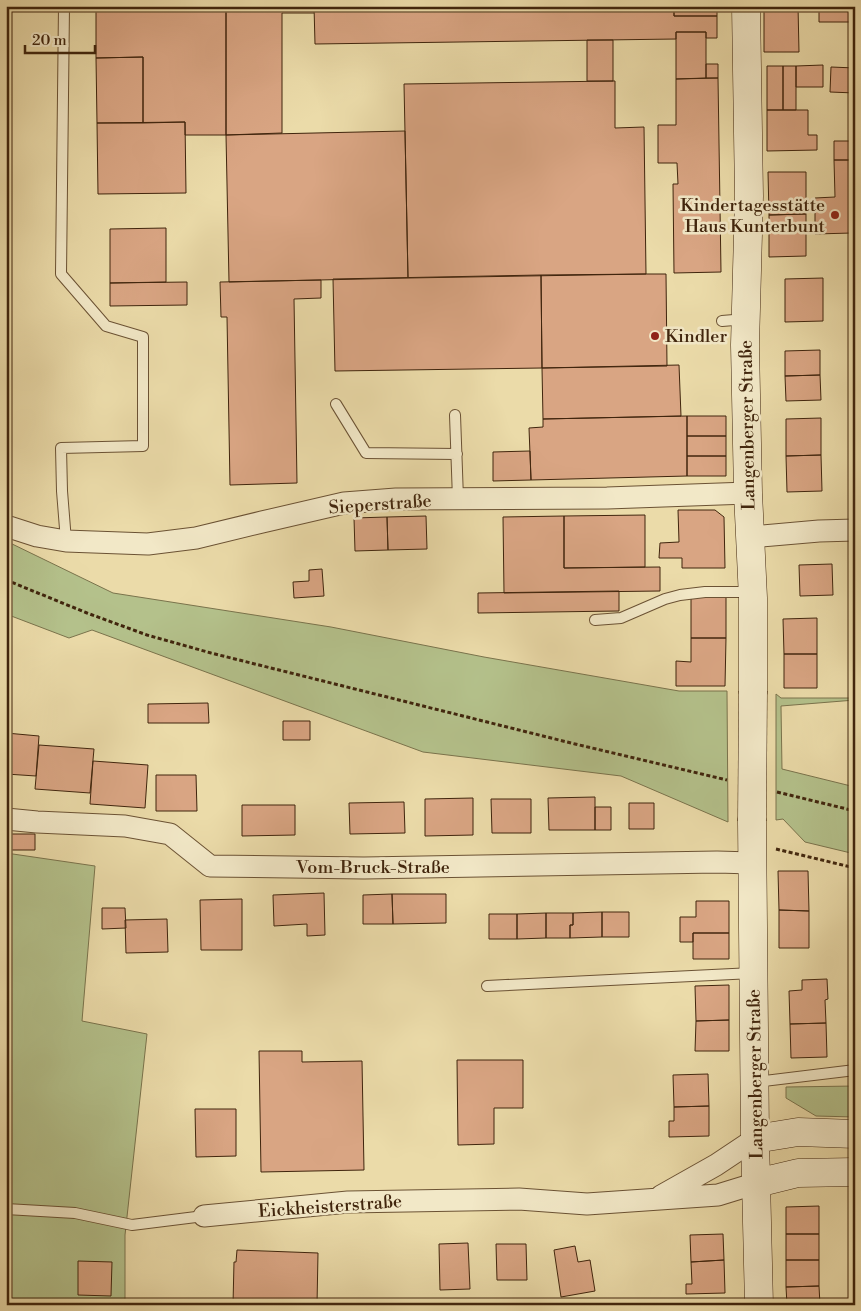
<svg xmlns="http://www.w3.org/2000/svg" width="861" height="1311" font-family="'Libre Bodoni',serif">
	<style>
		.green { fill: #b4c18b; stroke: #7a734c }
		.building { fill: #d9a583; stroke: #40250d }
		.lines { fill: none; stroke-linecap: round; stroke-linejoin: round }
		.lane-casing { stroke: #6b5234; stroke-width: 12 }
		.street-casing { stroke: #6b5234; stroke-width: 23 }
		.secondary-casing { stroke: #40250d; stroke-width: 29 }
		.path { stroke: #40250d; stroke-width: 3; stroke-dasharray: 4 2.5; stroke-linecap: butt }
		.lane { stroke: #f2e8c7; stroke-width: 10 }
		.street { stroke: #f2e8c7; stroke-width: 21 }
		.secondary { stroke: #f2e8c7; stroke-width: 28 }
		.secondary-bridge-casing { stroke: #40250d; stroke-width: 29; stroke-linecap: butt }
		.secondary-bridge { stroke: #f2e8c7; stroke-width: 28 }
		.poi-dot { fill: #8f2418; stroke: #f2e8c7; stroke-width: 2 }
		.labels { text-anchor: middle; stroke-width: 5; stroke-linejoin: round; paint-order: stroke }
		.poi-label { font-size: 18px; fill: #40250d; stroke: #f2e8c7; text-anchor: end }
		.street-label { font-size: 18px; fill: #40250d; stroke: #f2e8c7 }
	</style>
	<rect width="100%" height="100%" fill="#ebdba9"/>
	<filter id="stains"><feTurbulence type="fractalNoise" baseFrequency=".004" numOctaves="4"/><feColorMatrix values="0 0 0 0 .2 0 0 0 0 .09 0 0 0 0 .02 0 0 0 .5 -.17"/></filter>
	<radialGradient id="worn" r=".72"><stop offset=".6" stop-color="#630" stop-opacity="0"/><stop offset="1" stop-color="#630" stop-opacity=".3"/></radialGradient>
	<path class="green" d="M6,541l107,52 218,34 153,30 195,34h48l1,131 -107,-46 -198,-24 -331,-122 -23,8 -63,-24z
		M776,694l5,4h74v2l-74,6 1,63 73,18v67l-50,-12 -22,-23 -7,1z
		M6,853l89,13 -13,155 65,13 -22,201v70h-119z
		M855,1086v31l-39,-1 -30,-18v-11z"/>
	<path class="building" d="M96,6h130v129h-41v-13l-42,1v-66l-47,1z
		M226,6h88v7h-32v120l-56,2z
		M314,6h360v10h43v22h-11v-6h-30v7l-361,5z
		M674,6h43v10h-43z
		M764,6h34l1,46h-35z
		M819,6h36v16h-36z
		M676,32h30v46l-30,1z
		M587,40h26v41h-26z
		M143,57v66h-46l-1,-65z
		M706,64h12v14h-12z
		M823,65v22h-27v-21z
		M767,66h16v44h-16z
		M783,66h13v44h-13z
		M831,67l24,1v25l-25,-1z
		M718,78l3,194 -47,1 -1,-89h5l-1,-21h-19v-38h18v-46z
		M615,81v47l29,-1 2,147 -238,4 -4,-194z
		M767,110h41v25h9v15l-50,1z
		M185,122l1,71 -88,1 -1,-71z
		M405,131l3,147 -179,4 -3,-147z
		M834,141h21v19h-21z
		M834,160h21v107h-3v-34l-37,1v-36l20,-1z
		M768,172h38v42l-37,1z
		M806,214v42l-37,1v-42z
		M166,228v54l-56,1v-54z
		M646,274h20l1,92 -125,2 -1,-93z
		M541,275l1,93 -207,3 -2,-92z
		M823,278v43l-38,1v-43z
		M321,280v18l-27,1 3,184 -67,2 -3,-168h-6l-1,-35z
		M187,282v23l-77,1v-23z
		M820,350v25l-35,1v-25z
		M679,365l2,51 -138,3 -1,-51z
		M820,375l1,25 -35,1 -1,-25z
		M687,416v60l-156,4 -2,-52 14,-1v-8z
		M687,416h39v20h-39z
		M821,418v37l-35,1v-37z
		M687,436h39v20h-39z
		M530,451l1,29 -38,1v-29z
		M821,455l1,36 -35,1 -1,-36z
		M687,456h39v20h-39z
		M678,510h37l9,7 1,51h-43v-10h-23l1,-15 19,-1z
		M645,515v52l-81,1v-52z
		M426,516l1,33 -39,1 -1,-33z
		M564,516v52l96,-1v24l-156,2 -1,-76z
		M387,517l1,33 -33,1 -1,-33z
		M832,564l1,31 -33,1 -1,-31z
		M322,569l2,27 -30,2 -1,-16 16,-1v-11z
		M619,591v20l-141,2v-20z
		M691,596h35v42h-35z
		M817,618v36h-33l-1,-35z
		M691,638h35l-1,48h-49v-25l15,1z
		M784,654h33v34h-33z
		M208,703l1,20h-61v-19z
		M283,721h27v19h-27z
		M6,733l33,3 -3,40 -30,-2z
		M39,745l55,4 -4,44 -55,-4z
		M93,761l55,4 -3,43 -55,-4z
		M156,775h40l1,36h-41z
		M595,797v33h-46l-1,-32z
		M473,798v37l-48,1v-37z
		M491,799h40v34h-39z
		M404,802l1,31 -55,1 -1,-31z
		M629,803h25v26h-25z
		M242,805h53v30l-53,1z
		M595,807h16v23h-16z
		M6,834h29v16h-29z
		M778,871h30l1,40 -30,-1z
		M324,893l1,42 -18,1v-12l-33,2 -1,-31z
		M392,894h54v29l-53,1z
		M392,894l1,30h-30v-29z
		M242,899v51h-41l-1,-50z
		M696,901h33v32h-36v9h-13v-25h16z
		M102,908h23l1,20 -24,1z
		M779,910l30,1v37h-30z
		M602,912h27v25h-27z
		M602,912v25l-32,1v-13h3v-12z
		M546,913h27v12h-3v13h-24z
		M546,913v25l-29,1v-25z
		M489,914h28v25h-28z
		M167,919l1,33 -42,1 -1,-33z
		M693,933h36v26h-36z
		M827,979l1,20 -3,1 1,23 -36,1 -1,-33 13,-1v-10z
		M729,985v35l-33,1 -1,-35z
		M729,1020v31h-34l1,-30z
		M826,1023l1,34 -36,1 -1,-34z
		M259,1051h43v11l60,-1 2,109 -103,2z
		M457,1060h66v48h-29v36l-36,1z
		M708,1074l1,32 -35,1 -1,-32z
		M709,1106v30l-40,1v-16h5v-14z
		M195,1109h41v47l-40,1z
		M819,1206v28h-33v-27z
		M723,1234l1,26 -33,2 -1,-27z
		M786,1234h33v26h-33z
		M468,1243l2,46 -30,1 -1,-46z
		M496,1244h30l1,36h-30z
		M575,1246l3,16 12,-2 5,31 -34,6 -7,-47z
		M237,1250l81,3 -1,52h-84l1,-43h2z
		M724,1260l1,33 -39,1v-10h6l-1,-22z
		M786,1260h33v26l-33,1z
		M78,1261l34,1 -1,34 -33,-1z
		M819,1286l1,19h-33l-1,-18z"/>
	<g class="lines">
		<defs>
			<path id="lane" d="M64,6l-3,268 45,52 37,11v109l-82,2 1,43 4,50
				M722,321l24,-2
				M336,404l30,49 91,1
				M455,415l3,84
				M595,620l26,-2 44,-19 15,-4 25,-3h47
				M487,986l266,-13
				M756,1082l99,-12
				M6,1209l69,4 57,12 72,-9"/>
			<path id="street" d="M6,526l31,10 29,5 82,3 48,-6 66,-16 82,-19 52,-4 211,-1 141,-5
				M750,537l69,-6 36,-1
				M6,819l31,3 88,4 45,8 40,32 154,2 353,-6 35,1
				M661,1196l55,-31 39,-26
				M204,1216l144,-14 171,-3 68,5 131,-9 39,-12"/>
			<path id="secondary" d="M746,6l3,190 -4,149 3,148 5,105v93
				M752,821l3,318 4,166
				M755,1139l43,-7 57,2
				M757,1183l41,-10 57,-1"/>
		</defs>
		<use href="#lane" class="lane-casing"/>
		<use href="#street" class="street-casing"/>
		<use href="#secondary" class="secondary-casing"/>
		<path class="path" d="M6,580l81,33 60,22 64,18 364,91 152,36
			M777,792l78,19
			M776,849l79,19"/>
		<use href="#lane" class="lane"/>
		<use href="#street" class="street"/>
		<use href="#secondary" class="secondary"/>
		<defs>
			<path id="secondary-bridge" d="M752,821l1,-130"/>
		</defs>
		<use href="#secondary-bridge" class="secondary-bridge-casing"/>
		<use href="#secondary-bridge" class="secondary-bridge"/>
	</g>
	<g class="poi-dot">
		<circle cx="835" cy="215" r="5"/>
		<circle cx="655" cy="336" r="5"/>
	</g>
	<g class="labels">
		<g class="poi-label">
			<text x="825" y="211">Kindertagesstätte<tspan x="825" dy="21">Haus Kunterbunt</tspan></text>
			<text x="665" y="342" text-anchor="start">Kindler</text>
		</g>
		<g class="street-label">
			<text transform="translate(747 425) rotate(-91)" y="6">Langenberger Straße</text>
			<text transform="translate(380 504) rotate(-4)" y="6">Sieperstraße</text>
			<text x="373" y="873">Vom-Bruck-Straße</text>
			<text transform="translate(755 1074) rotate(-91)" y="6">Langenberger Straße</text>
			<text transform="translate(330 1206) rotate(-4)" y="6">Eickheisterstraße</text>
		</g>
	</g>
	<rect width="861" height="1311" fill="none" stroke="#ebdba9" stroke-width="25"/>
	<rect x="8" y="8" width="846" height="1296" fill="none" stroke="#40250d" stroke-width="2.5"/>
	<rect x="12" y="12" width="836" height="1286" fill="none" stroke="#40250d"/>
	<path d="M25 45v8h70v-8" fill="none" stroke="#40250d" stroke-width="2.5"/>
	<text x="32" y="45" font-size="15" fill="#40250d" stroke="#f2e8c7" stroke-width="4" paint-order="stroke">20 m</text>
	<rect width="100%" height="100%" filter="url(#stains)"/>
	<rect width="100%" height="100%" fill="url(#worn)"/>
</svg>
